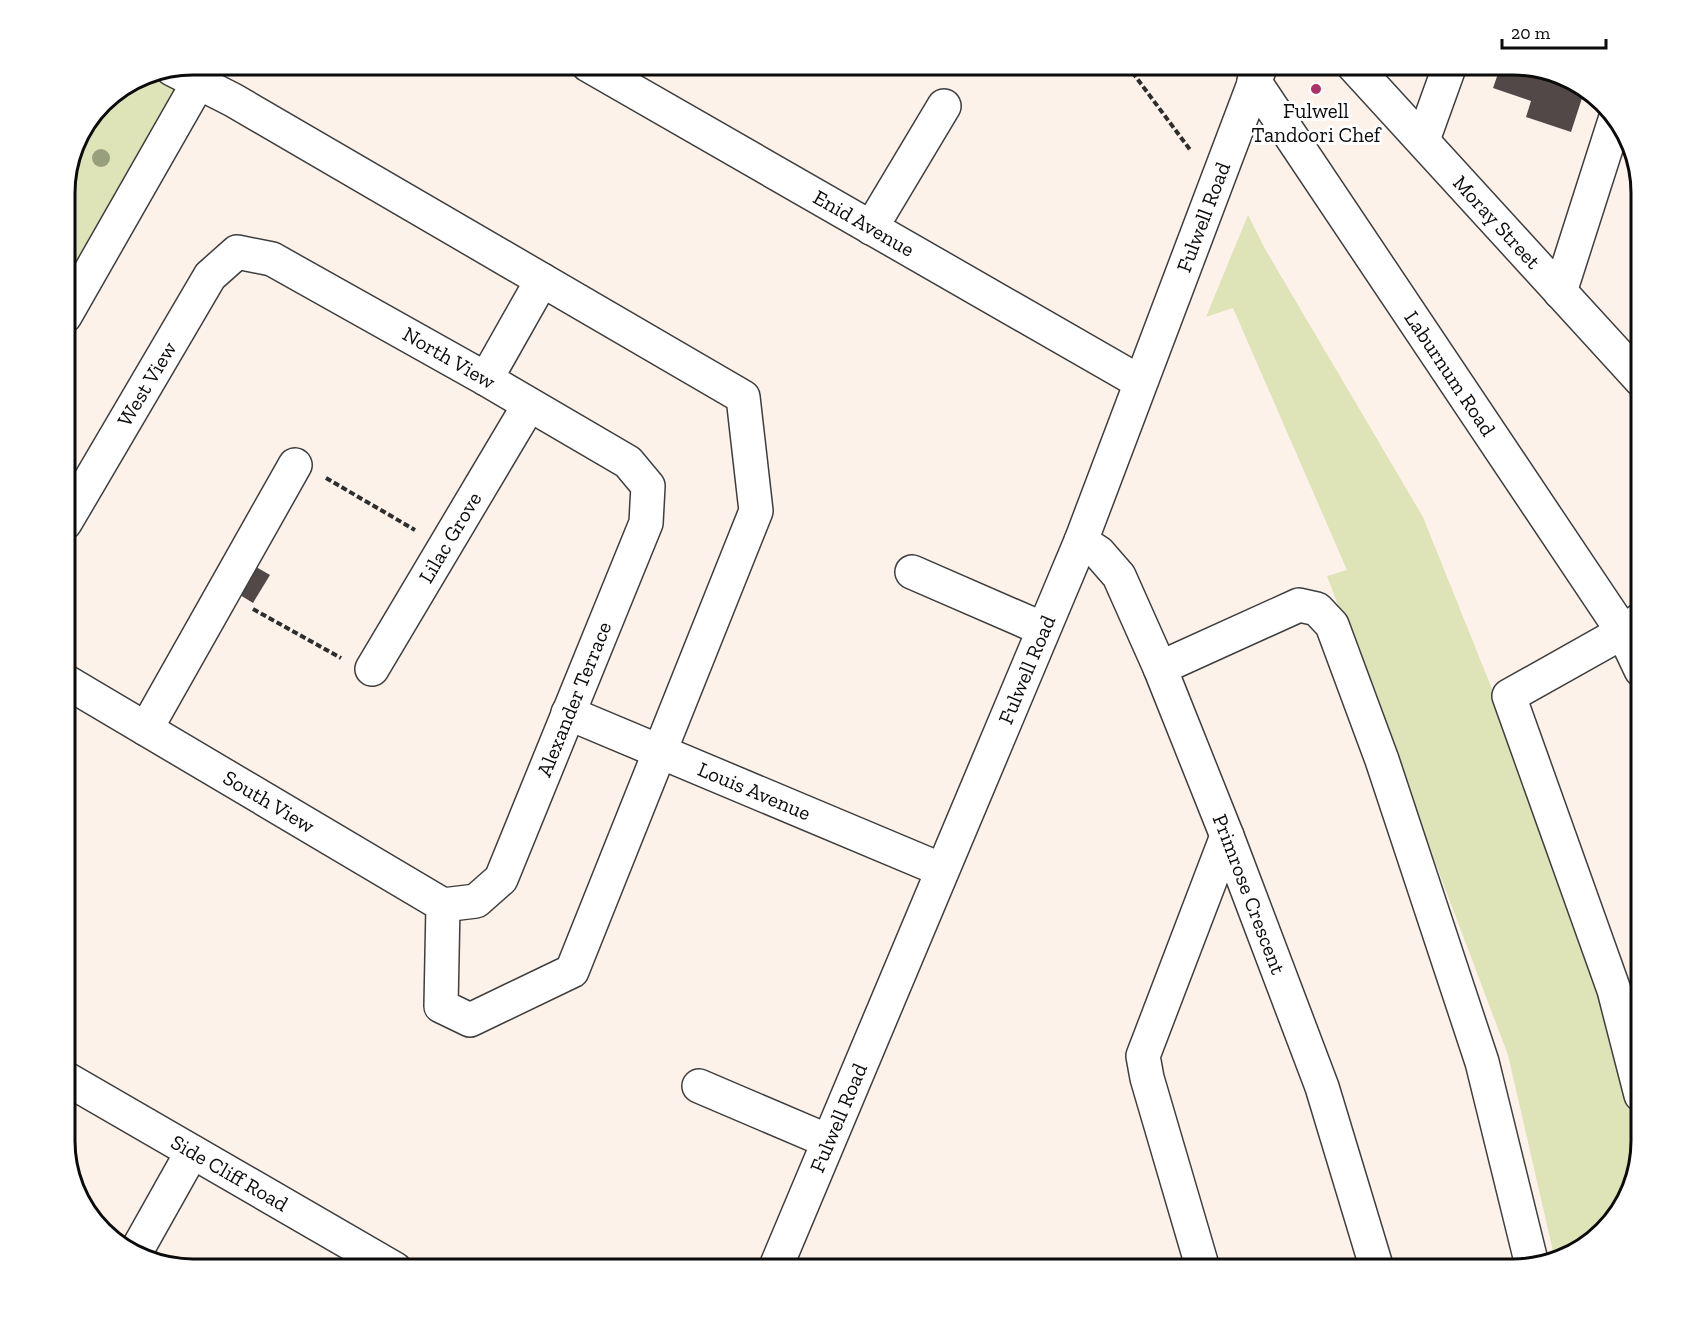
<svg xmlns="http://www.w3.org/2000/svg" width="1706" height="1334" font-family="'Zilla Slab',serif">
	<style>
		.green { fill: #dee3b8 }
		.building { fill: #524848 }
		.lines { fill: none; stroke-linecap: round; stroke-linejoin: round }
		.minor-casing { stroke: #3e3e3e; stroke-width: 36 }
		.path { stroke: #2d2d2d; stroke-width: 4; stroke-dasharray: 6 3; stroke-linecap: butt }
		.minor { stroke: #fff; stroke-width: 33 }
		.tree { fill: #979f7d }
		.poi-dot { fill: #ab3265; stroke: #fff; stroke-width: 2 }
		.labels { text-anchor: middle; stroke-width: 6; stroke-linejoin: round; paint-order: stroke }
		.poi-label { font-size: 21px; fill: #0b0b0b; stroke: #fff }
		.street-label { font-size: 21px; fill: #0b0b0b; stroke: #fff }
		.rim { fill: none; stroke: #0b0b0b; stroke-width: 3 }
	</style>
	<rect width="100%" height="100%" fill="#fdf2ea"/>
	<path class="green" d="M172,69l26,14 -133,233v-131l13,-48 30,-40 36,-23z
		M1248,215l17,34 158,268 71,177 121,335 26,105v7l-26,78 -46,37 -14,4 -47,-205 -181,-479 20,-6 -114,-262 -27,9z"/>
	<path class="building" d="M1501,65h12l72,24 -14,43 -45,-15 5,-16 -38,-13z
		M1634,162l5,19 -10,-3z
		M249,563l21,12 -17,28 -21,-13z
		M65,972l8,5 -8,13z"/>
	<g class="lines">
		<defs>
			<g id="minor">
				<path id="s1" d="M588,65l552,317"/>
				<path id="s2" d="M1353,65l288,315"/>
				<path d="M172,69l61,31 510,297 13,114 -184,460 -102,49 -29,-14 2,-101"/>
				<path id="s3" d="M1254,81l369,551 18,38"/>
				<path d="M1423,140l27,-75"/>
				<path d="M871,228l73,-122"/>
				<path d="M1560,292l55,-172"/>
				<path d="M65,316l133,-233"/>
				<path d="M486,379l56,-99"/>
				<path id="s4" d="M1081,541l18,12 20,23 41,92 67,168 95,251 55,182"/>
				<path d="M912,572l131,57"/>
				<path d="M1640,620l-17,12 -114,64 105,294 27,105"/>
				<path d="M1160,668l139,-63 18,4 15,16 50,135 100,302 50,203"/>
				<path id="s5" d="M372,669l157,-264"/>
				<path id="s6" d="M65,681l378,224 33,-4 25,-22 145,-356 2,-37 -20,-24 -142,-83 -214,-120 -35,-7 -27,24 -145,247"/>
				<path id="s7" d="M568,713l374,157"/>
				<path d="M146,729l149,-264"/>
				<path id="s8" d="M65,1078l330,191"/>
				<path d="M699,1086l129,55"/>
				<path d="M137,1250l55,-98"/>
				<path id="s9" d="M775,1269l306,-728 180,-476"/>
				<path d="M1203,1269l-56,-191 -4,-22 84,-220"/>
			</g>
		</defs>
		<use href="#minor" class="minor-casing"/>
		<path class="path" d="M1127,65l64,86
			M326,478l89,52
			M253,609l88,49"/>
		<use href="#minor" class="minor"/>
	</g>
	<circle class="tree" cx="101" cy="158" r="9"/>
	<circle class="poi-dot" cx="1316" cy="89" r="6"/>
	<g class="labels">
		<g class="poi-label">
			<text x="1316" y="118">Fulwell<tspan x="1316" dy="24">Tandoori Chef</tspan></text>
		</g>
		<g class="street-label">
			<text dy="7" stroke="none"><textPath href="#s9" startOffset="1136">Fulwell Road</textPath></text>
			<text dy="7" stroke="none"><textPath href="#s2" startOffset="213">Moray Street</textPath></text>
			<text dy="7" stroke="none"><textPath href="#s1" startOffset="318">Enid Avenue</textPath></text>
			<text transform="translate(449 358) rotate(30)" y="7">North View</text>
			<text dy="7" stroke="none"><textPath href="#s3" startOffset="352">Laburnum Road</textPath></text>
			<text transform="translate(147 384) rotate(-59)" y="7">West View</text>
			<text dy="7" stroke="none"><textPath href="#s5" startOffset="153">Lilac Grove</textPath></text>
			<text dy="7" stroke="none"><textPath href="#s9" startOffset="650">Fulwell Road</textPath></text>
			<text dy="7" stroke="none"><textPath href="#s6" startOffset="700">Alexander Terrace</textPath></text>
			<text dy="7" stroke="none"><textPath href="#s7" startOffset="202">Louis Avenue</textPath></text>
			<text dy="7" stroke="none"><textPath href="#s6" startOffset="237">South View</textPath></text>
			<text dy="7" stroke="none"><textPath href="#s4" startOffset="396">Primrose Crescent</textPath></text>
			<text dy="7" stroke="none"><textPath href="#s9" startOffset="164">Fulwell Road</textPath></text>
			<text dy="7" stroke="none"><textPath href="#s8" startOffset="190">Side Cliff Road</textPath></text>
		</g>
	</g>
	<path d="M0 0H1706V1334H0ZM193 75H1513A118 118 0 0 1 1631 193V1141A118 118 0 0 1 1513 1259H193A118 118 0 0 1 75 1141V193A118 118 0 0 1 193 75Z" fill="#fff" fill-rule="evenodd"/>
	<path class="rim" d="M193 75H1513A118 118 0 0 1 1631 193V1141A118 118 0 0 1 1513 1259H193A118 118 0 0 1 75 1141V193A118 118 0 0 1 193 75Z"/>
	<path d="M1502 39v9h104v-9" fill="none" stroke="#0b0b0b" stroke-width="3"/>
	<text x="1511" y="39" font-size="18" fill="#0b0b0b" stroke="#ffffff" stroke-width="4.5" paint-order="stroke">20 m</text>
</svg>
